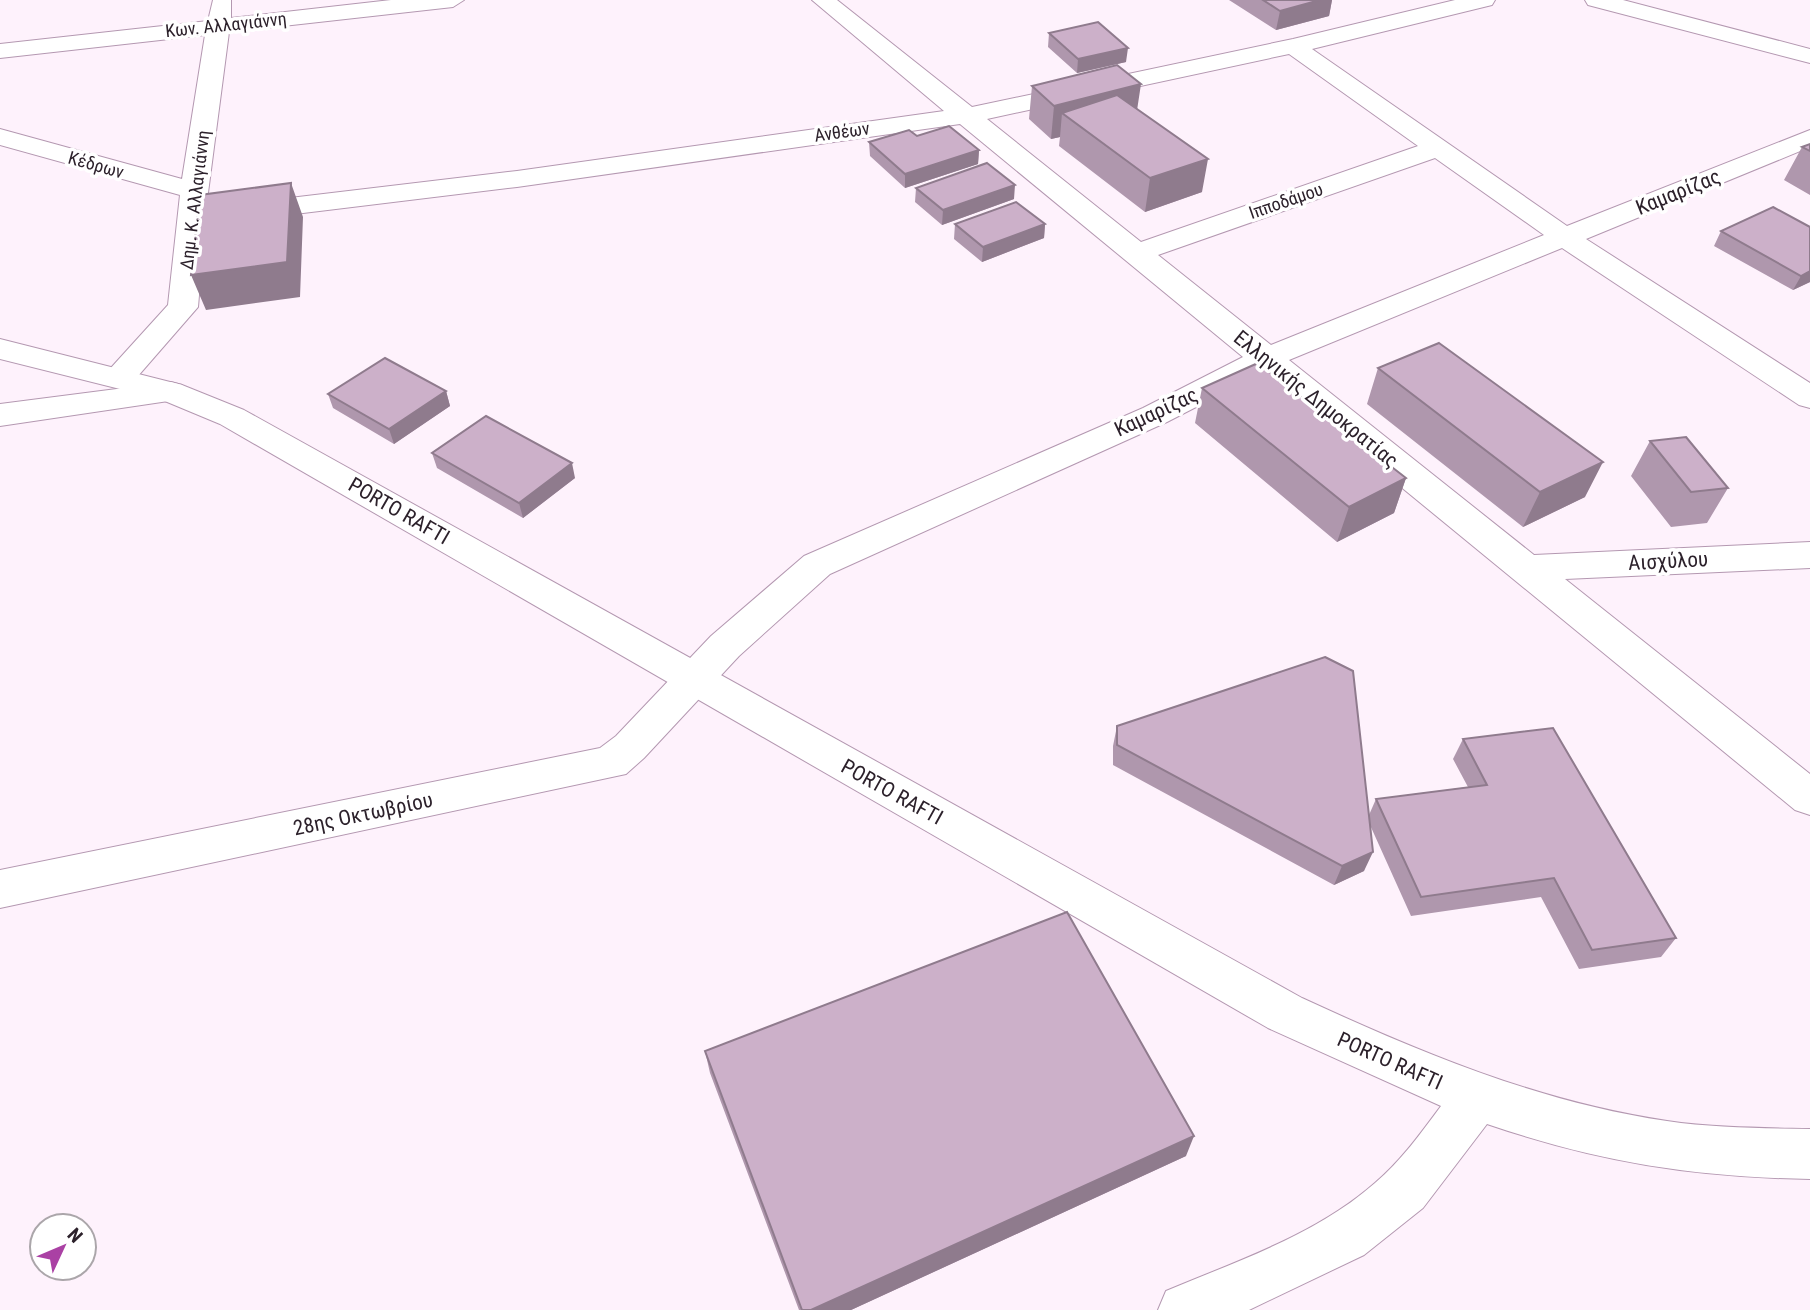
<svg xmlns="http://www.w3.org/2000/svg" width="1810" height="1310" font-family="'Roboto Condensed',sans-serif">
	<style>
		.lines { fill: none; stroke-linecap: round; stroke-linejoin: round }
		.street-casing { stroke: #b498b1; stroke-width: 2 }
		.secondary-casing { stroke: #b498b1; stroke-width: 2 }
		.street { fill: #fff; fill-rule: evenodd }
		.secondary { fill: #fff; fill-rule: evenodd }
		.wall { fill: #af97ad }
		.shaded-wall { fill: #8f7b8d }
		.building { fill: #ccb0c9; stroke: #8f7b8d; stroke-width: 2 }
		.labels { text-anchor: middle; stroke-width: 7; stroke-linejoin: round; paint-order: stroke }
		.far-street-label { font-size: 18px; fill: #2c212b; stroke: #fff }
		.street-label { font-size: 21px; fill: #2c212b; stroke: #fff }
	</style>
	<rect width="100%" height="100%" fill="#fef2fc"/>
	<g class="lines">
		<defs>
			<path id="street" d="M213,0h18v18l160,-18h73l-11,7 -224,25 -23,176 311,-37 427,-60 -132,-111h25l135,107 321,-68 162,-39h40l-3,5 -180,44 255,177 243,-96v17l-224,92 224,144v25l-11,-3 -237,-157 -273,112 245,195 276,-13v26l-245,11 245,195v41l-15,-5 -533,-437 -95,49 -337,152 -91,82 -95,102 -18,16 -626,134v-38l600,-122 16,-12 95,-100 93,-80 339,-148 100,-51 -283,-233 -443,63 -312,38 -7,82 -67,77 -11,3 -11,-3 -5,-7 5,-7 59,-65 12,-110 -180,-50v-16l182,50 23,-144 -205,23v-14l208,-23zM1289,54l129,92 -277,96 -154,-123zM1435,158l109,77 -273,110 -113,-90z
				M171,382l11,3 5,7 -5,7 -182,27v-22z"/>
			<path id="secondary" d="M1585,0h38l187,49v14l-222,-58z
				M0,339l182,46 62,25 1058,588c117,54 236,104 365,123 47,7 95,7 143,8v50c-117,-2 -212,-17 -323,-55l-64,84 -59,47 -115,55h-91l8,-19c71,-30 150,-56 209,-108 26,-22 46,-50 66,-77l-173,-78 -1048,-604 -60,-25 -160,-40z"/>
		</defs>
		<use href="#street" class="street-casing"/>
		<use href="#secondary" class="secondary-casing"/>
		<use href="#street" class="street"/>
		<use href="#secondary" class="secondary"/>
	</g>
	<path class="wall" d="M1229,0h103l-3,16 -53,14z
		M1049,33l77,29 -49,11 -29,-26z
		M1032,86l105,23 65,83 -57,20 -86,-66 1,-9 -9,2 -22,-20z
		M917,136l62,14 -1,14 -73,24 -35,-32 -1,-14z
		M1810,144v51l-26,-15 18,-33z
		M916,188l98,11 -72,26 -27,-23z
		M955,224h90l-1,14 -62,24 -28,-23z
		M1810,227v55l-17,8 -79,-44 7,-15z
		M1378,368l207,129 -62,30 -156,-123z
		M1202,388l204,90 -12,35 -57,29 -142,-119z
		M446,391l4,15 -56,38 -61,-36 -5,-14z
		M1650,441l78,47 -21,35 -36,4 -40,-51z
		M432,453l143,25 -52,40 -86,-50z
		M1117,726l252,89 7,-16 92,-12 -15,-28 10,-20 213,199 -15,19 -82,12 -38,-72 -130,19 -41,-91 -6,46 -30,14 -221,-120v-19z
		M705,1051l481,105 -335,154h-52l-89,-237z"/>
	<path class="shaded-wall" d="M1320,0h12l-3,16 -53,14 4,-19z
		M1128,48l-2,14 -49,11 1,-14z
		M1141,84l-5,33 -74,-4 -2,24 -9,2 3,-33z
		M979,150l-1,14 -73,24v-14z
		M1208,159l-6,33 -57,20 5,-34z
		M291,183l12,34 -3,80 -94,13 -15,-35z
		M1015,185l-1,14 -72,26 1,-15z
		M1045,224l-1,14 -62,24 1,-15z
		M1810,271v11l-17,8 8,-14z
		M446,391l4,15 -56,38 -5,-15z
		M1603,462l-18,35 -62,30 17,-35z
		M572,463l3,15 -52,40 -4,-15z
		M1406,478l-12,35 -57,29 12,-35z
		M1373,852l-9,19 -30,14 8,-19z
		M1194,1136l-8,20 -335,154h-40z"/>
	<path class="building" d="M1263,0h57l-40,11z
		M1098,22l30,26 -50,11 -29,-26z
		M1117,65l24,19 -87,22 -22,-20z
		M1117,95l91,64 -58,19 -88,-65z
		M949,126l30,24 -74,24 -36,-32 40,-12 8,6z
		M1810,144v7l-8,-4z
		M987,163l28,22 -72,25 -27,-22z
		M291,183l-4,79 -96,13 9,-80z
		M1016,202l29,22 -62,23 -28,-23z
		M1773,207l37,20v44l-9,5 -80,-45z
		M1439,343l164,119 -63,30 -162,-124z
		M385,358l61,33 -57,38 -61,-35z
		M1258,363l148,115 -57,29 -147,-119z
		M486,416l86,47 -53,40 -87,-50z
		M1686,437l42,51 -37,4 -41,-51z
		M1325,657l28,14 20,181 -31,14 -225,-121v-19z
		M1553,728l123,210 -84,12 -38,-72 -133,19 -45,-98 111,-14 -24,-46z
		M1067,912l127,224 -383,174h-9l-97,-259z"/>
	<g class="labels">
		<g class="far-street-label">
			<text transform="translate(226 25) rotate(-6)" y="6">Κων. Αλλαγιάννη</text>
			<text transform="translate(842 132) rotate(-8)" y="6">Ανθέων</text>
			<text transform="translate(96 165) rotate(16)" y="6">Κέδρων</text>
			<text transform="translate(195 200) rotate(-83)" y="6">Δημ. Κ. Αλλαγιάννη</text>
			<text transform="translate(1286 201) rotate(-19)" y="6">Ιπποδάμου</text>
		</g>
		<g class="street-label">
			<text transform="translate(1678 192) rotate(-22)" y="7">Καμαρίζας</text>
			<text transform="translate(1316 399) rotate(39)" y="7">Ελληνικής Δημοκρατίας</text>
			<text transform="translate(1156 412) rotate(-25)" y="7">Καμαρίζας</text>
			<text transform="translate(399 511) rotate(30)" y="7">PORTO RAFTI</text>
			<text transform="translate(1668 561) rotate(-3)" y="7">Αισχύλου</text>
			<text transform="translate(892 792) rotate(29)" y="7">PORTO RAFTI</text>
			<text transform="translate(363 814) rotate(-12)" y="7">28ης Οκτωβρίου</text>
			<text transform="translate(1390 1061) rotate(24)" y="7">PORTO RAFTI</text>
		</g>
	</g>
	<g transform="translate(63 1247) rotate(46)"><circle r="33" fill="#ffffff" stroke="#aba6aa" stroke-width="2"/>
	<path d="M0-5L12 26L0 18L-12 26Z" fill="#aa41a4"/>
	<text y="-10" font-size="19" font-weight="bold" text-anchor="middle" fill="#2c212b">N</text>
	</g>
</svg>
